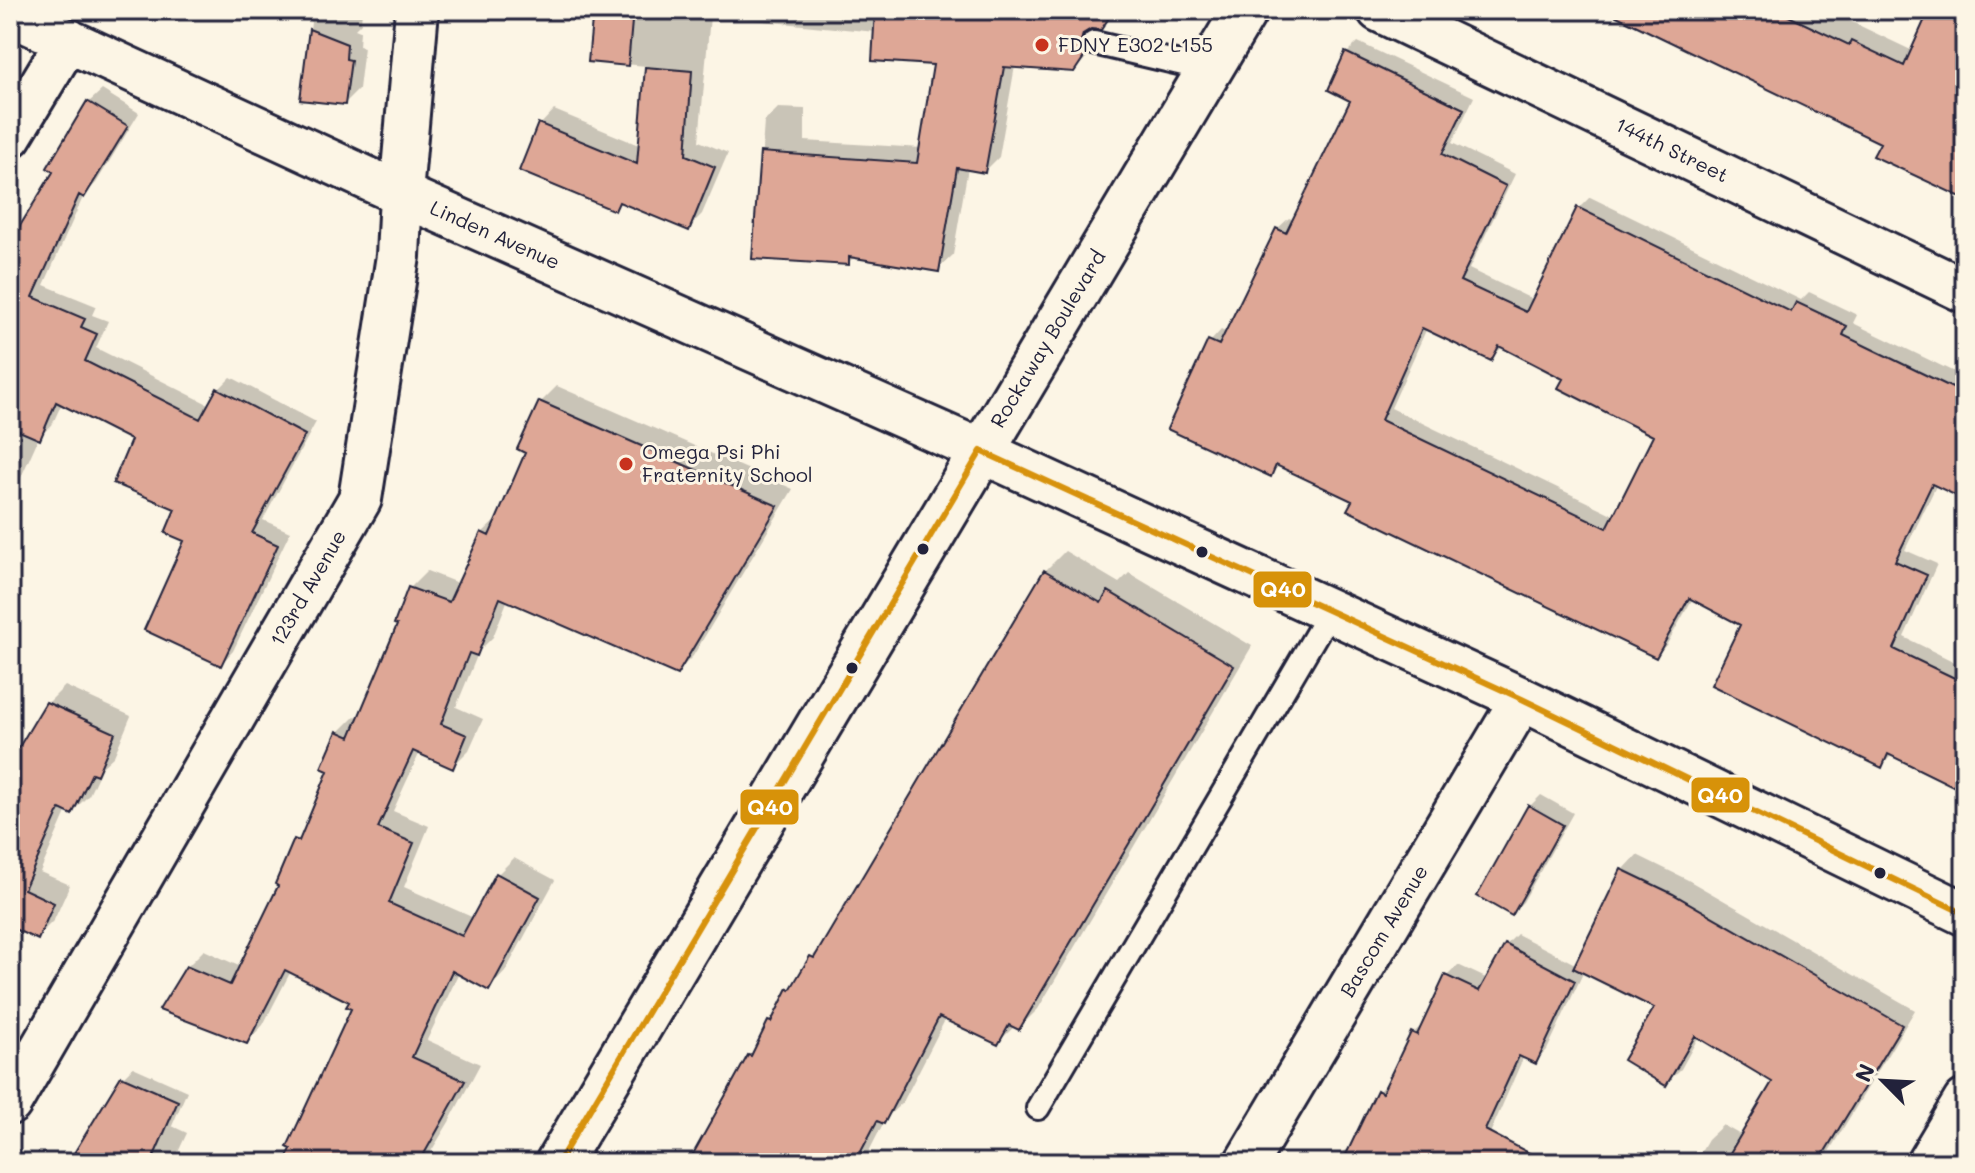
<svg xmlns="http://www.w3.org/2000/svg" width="1975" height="1173" font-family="Mali,sans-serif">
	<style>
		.shadow { fill: #0003; fill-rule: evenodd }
		.building { fill: #dea796; stroke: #22223b; stroke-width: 2; fill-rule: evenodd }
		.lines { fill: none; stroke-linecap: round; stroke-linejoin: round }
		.lane-casing { stroke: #22223b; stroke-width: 28 }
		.street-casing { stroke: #22223b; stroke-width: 48 }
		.primary-casing { stroke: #22223b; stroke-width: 50 }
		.lane { stroke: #fcf5e5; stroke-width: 22 }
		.street { stroke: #fcf5e5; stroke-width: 42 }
		.primary { stroke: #fcf5e5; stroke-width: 44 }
		.bus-1-casing { stroke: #fcf5e5; stroke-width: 12 }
		.bus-1 { stroke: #d79209; stroke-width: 6 }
		.poi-dot { fill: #c8321e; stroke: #fcf5e5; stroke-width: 3 }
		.bus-dot { fill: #22223b; stroke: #fcf5e5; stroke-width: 3 }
		.labels { text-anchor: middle; stroke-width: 6; stroke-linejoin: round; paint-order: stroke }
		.poi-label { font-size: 20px; fill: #22223b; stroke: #fcf5e5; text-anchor: start }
		.street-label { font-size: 20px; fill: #22223b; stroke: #fcf5e5 }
		.line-badge { stroke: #fcf5e5; stroke-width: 3 }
		.badge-label { font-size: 22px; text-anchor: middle; font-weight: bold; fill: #fff }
	</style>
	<rect width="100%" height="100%" fill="#fcf5e5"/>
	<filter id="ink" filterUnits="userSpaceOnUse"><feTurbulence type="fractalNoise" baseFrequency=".0125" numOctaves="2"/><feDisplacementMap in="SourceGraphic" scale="16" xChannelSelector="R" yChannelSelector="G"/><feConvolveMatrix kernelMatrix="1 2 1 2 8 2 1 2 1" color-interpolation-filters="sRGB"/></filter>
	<g filter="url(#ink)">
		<path class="shadow" d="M278,10h84l-1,13 -6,6 5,2 -1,15 5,1 -5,42 -14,14 -43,-5 10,-84z
			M595,10h523l-17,18h-6l-1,3 5,8 -11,17 -14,14 -59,-4 -16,91 -14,14 -17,-3 -15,87 -15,14 -83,-13 -7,7 -94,-6 10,-135 14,-14 27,1v32l117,7 14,-85 -60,-31 -166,-16 -11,125 29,12 -26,61 -14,14 -66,-27 -8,8 -74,-84 14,-15 87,36 6,-80 -57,-5z
			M1609,10h225l-1,3 80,38 18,-41h34v188l-83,-56z
			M1358,42l116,55 -22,46 63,31 -46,95 65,31 45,-92 11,-11 211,103 8,-8 48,23 -4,8 99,48h13v127l-28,-14 -32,66 32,14 -33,73 61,30v123l-72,-36 -12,12 -138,-142 -50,-26 -26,46 -11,12 -301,-156 -75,-35 -10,9 -60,-132 11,-12 6,3 50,-104 12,-11 5,2 59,-120 -23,-11 17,-36zM1427,328l64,31 12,-13 62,32 90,57 -39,81 -225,-108z
			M102,90l37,23 -43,70 -12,12 -40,90 52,21 -4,9 16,6 -12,27 114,57 9,-16 12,-12 85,45 -53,98 27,12 -57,119 -12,13 -43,-156 -45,-69 -71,-36 -10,22 -13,12 -29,65v-260l46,-70 -6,-4 39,-66z
			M557,386l236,103 -100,167 -17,17 -168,-74 -15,38 -14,14 -23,56 27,12 -14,31 -16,16 -33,-14 -27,59 36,15 -25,61 70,31 24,-44 16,-16 41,22 -50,92 -16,17 -30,-16 -32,67 53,24 -31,58 -25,41h-138l67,-155 -1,-7 -61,-30 -28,54 -16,17 -60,-75 17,-17 37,17 40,-82 15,-44 9,-9 26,-62 8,-38 16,-16 6,2 39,-94 -4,-1 14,-35 17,-17 33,13 22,-51 17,-16 29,-65 13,-50z
			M1065,551l54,32 10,-10 123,73 -214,363 -19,19 -4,-2 -18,17 -51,-25 -43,84 -17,16 -23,45h-174l80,-141 7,-7 13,-26 9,-8 13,-23 13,-14 221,-373z
			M65,686l66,30 -17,40 -12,11 -13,28 -17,17 -5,-2 -27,62 30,13 -16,35 -17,17 -20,-9 -7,15v-177l38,-63z
			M1541,795l32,18 -50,89 -12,11 19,-107z
			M1637,855l51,25 227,130 -93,153h-128l14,-24 15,-14 19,11 32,-55 -75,-45 -18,33 -15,14 -9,-76 -73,-36 -37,79 -11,11 -12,-5 -47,107h-138l5,-11 10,-9 24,-51 11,-12 24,-47 12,-10 22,-47 11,-11 30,14 18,-34 11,-11 60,31 46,-95z
			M133,1067l54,24 -15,35 15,7 -14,30h-103l53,-86z"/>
		<path class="building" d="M593,10h40l-5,56 -40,-4z
			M875,10h239l-13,20 -10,-1 -8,5 -3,12 6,8 -12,18 -70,-5 -19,106 -28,-5 -18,104 -90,-15v8l-97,-6 8,-107 157,11 16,-98 -61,-4z
			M1604,10h172l73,35 2,-4 53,25 25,-56h36v189l-92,-43 7,-13z
			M309,29l38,15 -1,15 5,1 -6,45 -45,-5z
			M1345,52l119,57 -22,45 64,32 -46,95 66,31 51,-105 214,105 5,-10 51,24 -4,9 122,59v106l-33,-16 -37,77 32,14 -33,74 71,34v109l-77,-38 -6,14 -171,-83 29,-60 -51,-27 -33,60 -309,-148 5,-9 -76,-36 -5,12 -104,-48 41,-89 11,5 57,-117 10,5 64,-132 -22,-11zM1422,328l69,33 8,-15 64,33 -5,9 95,48 -46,92 -226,-108z
			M645,67l47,4 -6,84 29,12 -26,64 -70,-29 -4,9 -96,-40 19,-48 99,41z
			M87,101l41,25 -44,72 -5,-3 -46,102 52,22 -4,8 16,7 -12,27 115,58 17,-31 88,47 -53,98 26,12 -57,121 -77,-36 40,-89 -19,-8 10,-24 -62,-26 18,-43 -75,-38 -16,38 -30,-13v-185l43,-70 -6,-4z
			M539,401l239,105 -101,169 -177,-77 -23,58 -8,-3 -28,71 26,11 -14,34 -40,-18 -35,77 36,15 -25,60 73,33 34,-63 44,24 -51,94 -37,-20 -40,86 53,24 -46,82h-135l7,-14 -4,-2 64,-138 -5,-2 3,-5 -64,-32 -38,74 -88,-34 27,-44 44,19 48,-99 -3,-2 19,-45 5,2 29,-70 -7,-3 16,-37 13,6 47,-112 -3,-1 14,-37 41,15 32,-70 8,4 36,-83 -8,-4z
			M1044,570l57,33 7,-12 126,75 -215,364 -10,-5 -11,20 -59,-28 -55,107 -7,-3 -22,42h-167l60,-108 3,1 17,-35 3,1 17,-34 2,2 20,-34 4,2z
			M46,702l69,31 -18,42 -5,-2 -20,42 -12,-6 -36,80 30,14 -16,37 -28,-13v-165z
			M1528,805l35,20 -51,91 -35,-20z
			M1621,869l52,25 229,131 -84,138h-94l48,-81 -77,-46 -29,50 -43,-26 31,-52 -81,-40z
			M1505,944l70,37 -39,83 -17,-8 -34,74 63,33h-206l35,-73 5,3 29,-61 6,3 28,-60 34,16z
			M121,1076l57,25 -27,62h-83z"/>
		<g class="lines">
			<defs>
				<path id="lane" d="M1094,43l115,27
					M1038,1108l292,-497"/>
				<path id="street" d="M1379,10l586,281
					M10,14l391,180 580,257 541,248 443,215
					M10,136l58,-96
					M10,1103l350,-604 38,-243 3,-62 16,-184
					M1246,1163l276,-464
					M1928,1163l37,-62"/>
				<path id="primary" d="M558,1163l687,-1153"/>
			</defs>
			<use href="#lane" class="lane-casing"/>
			<use href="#street" class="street-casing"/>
			<use href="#primary" class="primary-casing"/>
			<use href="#lane" class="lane"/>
			<use href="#street" class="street"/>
			<use href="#primary" class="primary"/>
			<defs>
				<path id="bus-1" d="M981,451l541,248 443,215
					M558,1163l423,-712"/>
			</defs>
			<use href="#bus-1" class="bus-1-casing"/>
			<use href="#bus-1" class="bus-1"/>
		</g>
	</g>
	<g class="poi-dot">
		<circle cx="1042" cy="45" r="8"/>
		<circle cx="626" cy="464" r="8"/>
	</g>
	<g class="bus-dot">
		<circle cx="923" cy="549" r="7"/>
		<circle cx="1202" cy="552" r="7"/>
		<circle cx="852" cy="668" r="7"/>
		<circle cx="1880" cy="873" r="7"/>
	</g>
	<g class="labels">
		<g class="poi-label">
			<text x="1058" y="52">FDNY E302 L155</text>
			<text x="642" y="459">Omega Psi Phi<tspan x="642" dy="23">Fraternity School</tspan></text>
		</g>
		<g class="street-label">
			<text transform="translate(1672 150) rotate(26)" y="7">144th Street</text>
			<text transform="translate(495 235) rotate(24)" y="7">Linden Avenue</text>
			<text transform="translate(1048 339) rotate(-59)" y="7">Rockaway Boulevard</text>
			<text transform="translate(308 588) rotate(-60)" y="7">123rd Avenue</text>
			<text transform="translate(1384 931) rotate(-59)" y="7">Bascom Avenue</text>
		</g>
	</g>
	<g class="line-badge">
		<rect x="1252" y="570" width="61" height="39" rx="8" fill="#d79209"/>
		<rect x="1690" y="776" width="61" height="38" rx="8" fill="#d79209"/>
		<rect x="739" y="788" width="61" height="38" rx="8" fill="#d79209"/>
	</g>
	<g class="badge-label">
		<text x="1283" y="597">Q40</text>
		<text x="1720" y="803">Q40</text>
		<text x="770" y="815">Q40</text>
	</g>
	<rect width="1975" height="1173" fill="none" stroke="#fcf5e5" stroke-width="40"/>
	<rect x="20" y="20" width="1935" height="1133" fill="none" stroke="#22223b" stroke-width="3" filter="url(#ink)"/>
	<g transform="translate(1883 1081) rotate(294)" stroke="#fcf5e5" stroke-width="6" paint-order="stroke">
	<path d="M0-6L14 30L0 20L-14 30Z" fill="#22223b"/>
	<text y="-12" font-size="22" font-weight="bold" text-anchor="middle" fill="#22223b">N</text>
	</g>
</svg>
